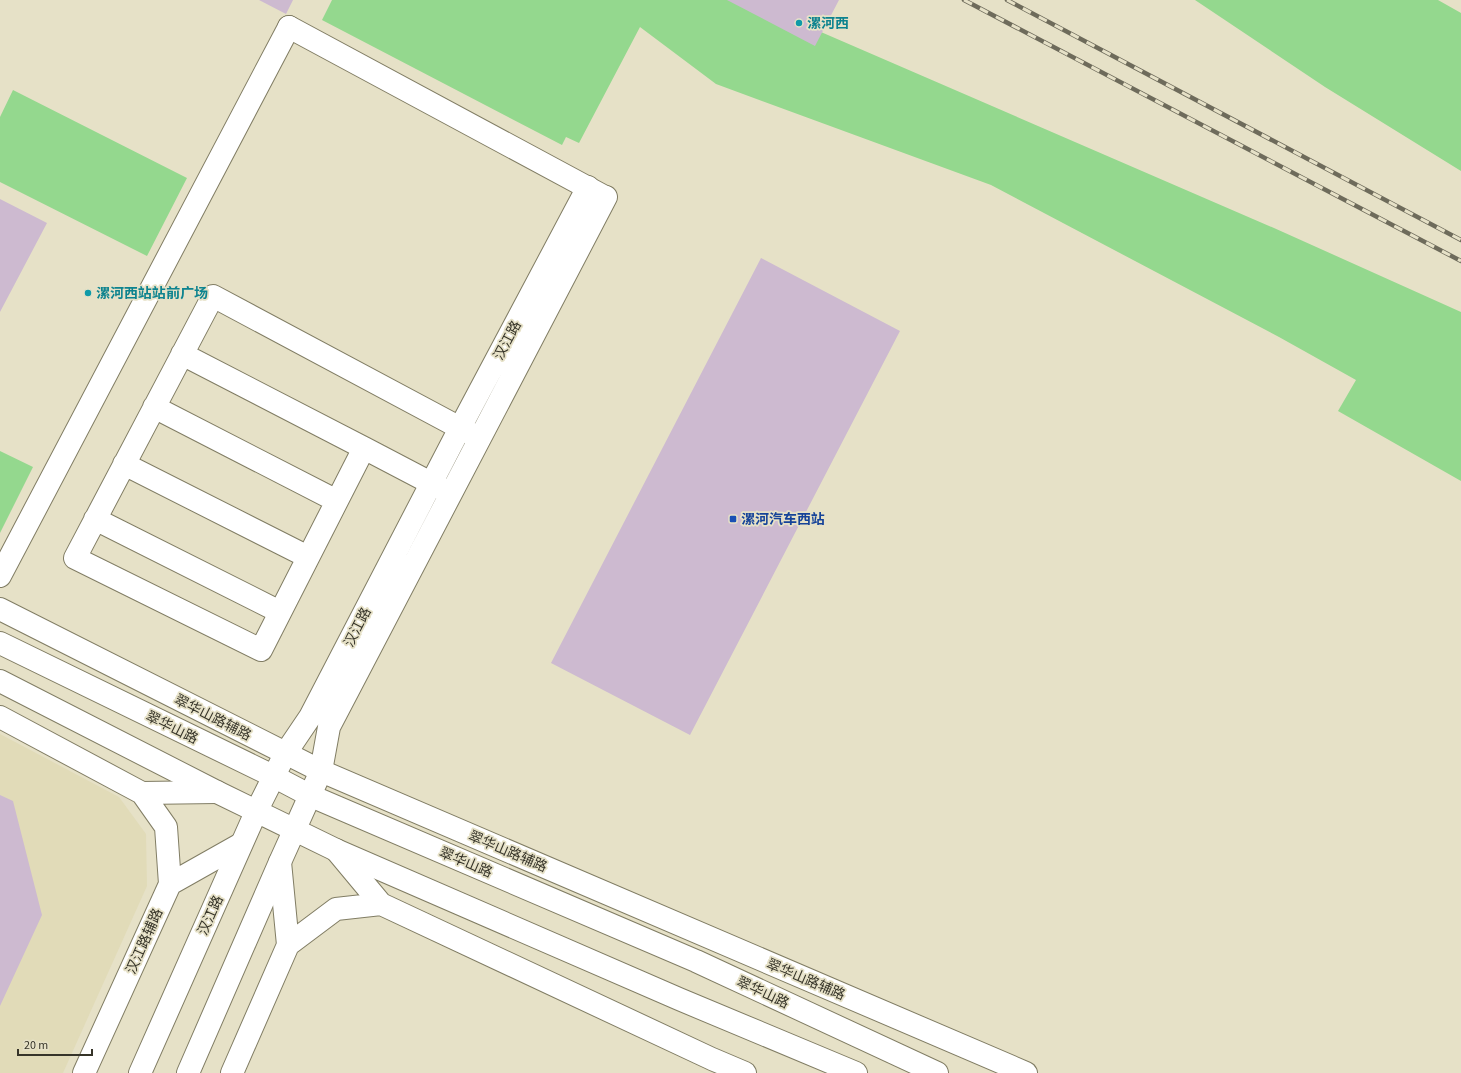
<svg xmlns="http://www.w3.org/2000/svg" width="1461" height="1073" font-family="'Source Sans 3','Noto Sans SC',sans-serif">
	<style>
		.built { fill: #e1dbb8 }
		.green { fill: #94d88e }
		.building { fill: #cdbad0 }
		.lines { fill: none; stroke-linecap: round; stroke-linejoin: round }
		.minor-casing { stroke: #817d64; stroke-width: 24 }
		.tertiary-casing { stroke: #817d64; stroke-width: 24 }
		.secondary-casing { stroke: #817d64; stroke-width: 24 }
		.minor { stroke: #fff; stroke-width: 22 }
		.tertiary { stroke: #fff; stroke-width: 22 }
		.secondary { stroke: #fff; stroke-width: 22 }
		.rail-casing { stroke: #6e6b5b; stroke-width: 4.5 }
		.rail { stroke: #e6e1c7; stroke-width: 3; stroke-dasharray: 9; stroke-linecap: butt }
		.culture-dot { fill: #0f9aa8; stroke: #e6e1c7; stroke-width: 1.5 }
		.transit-dot { fill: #1a4fb4; stroke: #e6e1c7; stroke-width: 1.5 }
		.labels { text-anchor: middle; stroke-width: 3.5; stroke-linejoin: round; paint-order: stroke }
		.culture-label { font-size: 14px; font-weight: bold; fill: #0d838f; stroke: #e6e1c7; text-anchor: start }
		.street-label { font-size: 14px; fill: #363429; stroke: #e6e1c7 }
		.transit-label { font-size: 14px; font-weight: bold; fill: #164399; stroke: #e6e1c7; text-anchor: start }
	</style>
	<rect width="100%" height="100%" fill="#e6e1c7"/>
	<path class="built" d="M0,734l119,63 27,37 1,52 -84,187h-63z"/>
	<path class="green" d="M332,0h415l527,228 187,84v169l-123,-70 18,-31 -77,-43 -288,-152 -275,-101 -76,-57 -61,116 -13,-6 -4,8 -240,-125z
		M1195,0h243l23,13v158l-136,-84z
		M13,90l174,88 -40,78 -147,-74v-65z
		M0,451l33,16 -33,66z"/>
	<path class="building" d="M259,0h34l-7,14z
		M727,0h112l-24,46z
		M0,199l47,24 -47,89z
		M761,258l139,73 -210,404 -139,-72z
		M0,795l13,6 29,114 -42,91z"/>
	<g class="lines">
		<defs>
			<path id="minor" d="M289,27l316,170
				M182,354l182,94
				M154,407l183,94
				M124,464l184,93
				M448,492l-84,-44 -103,202 -186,-92 138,-262 264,141
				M95,519l185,93
				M0,609l321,162 705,302
				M0,717l142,76 75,-1
				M142,793l24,34 4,57
				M336,850l45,54 331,155 33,14
				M288,945l48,-36 45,-5
				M84,1073l86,-189 71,-40
				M232,1073l56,-128 -8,-83"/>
			<path id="tertiary" d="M0,576l289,-549
				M140,1073l116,-261 29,-58 25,-37 150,-289 128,-241
				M188,1073l92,-211 41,-91 8,-44 277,-530"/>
			<path id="secondary" d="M0,643l273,133 38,20 385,165 241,112
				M0,681l217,111 119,58 343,149 177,74"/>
		</defs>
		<use href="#minor" class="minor-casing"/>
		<use href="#tertiary" class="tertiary-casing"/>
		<use href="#secondary" class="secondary-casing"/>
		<use href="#minor" class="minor"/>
		<use href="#tertiary" class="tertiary"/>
		<use href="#secondary" class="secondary"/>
		<defs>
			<path id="rail" d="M964,0l497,261
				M1007,0l454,240"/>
		</defs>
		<use href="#rail" class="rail-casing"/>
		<use href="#rail" class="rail"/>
	</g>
	<g class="culture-dot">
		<circle cx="799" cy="23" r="4"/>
		<circle cx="88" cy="293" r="4"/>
	</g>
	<rect class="transit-dot" x="729" y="515" width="8" height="8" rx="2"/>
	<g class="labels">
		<g class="culture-label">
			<text x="807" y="28">漯河西</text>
			<text x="96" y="298">漯河西站站前广场</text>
		</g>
		<g class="street-label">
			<text transform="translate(507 340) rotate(-62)" y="5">汉江路</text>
			<text transform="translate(357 627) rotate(-63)" y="5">汉江路</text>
			<text transform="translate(213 717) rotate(27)" y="5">翠华山路辅路</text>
			<text transform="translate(172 727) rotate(26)" y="5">翠华山路</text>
			<text transform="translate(508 851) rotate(23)" y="5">翠华山路辅路</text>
			<text transform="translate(466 862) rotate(23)" y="5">翠华山路</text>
			<text transform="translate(210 915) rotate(-66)" y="5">汉江路</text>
			<text transform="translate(144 941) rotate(-66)" y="5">汉江路辅路</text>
			<text transform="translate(806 979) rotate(23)" y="5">翠华山路辅路</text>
			<text transform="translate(763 992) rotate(25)" y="5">翠华山路</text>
		</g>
		<g class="transit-label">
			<text x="741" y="524">漯河汽车西站</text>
		</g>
	</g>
	<path d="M18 1049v6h74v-6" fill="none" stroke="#363429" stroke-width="2"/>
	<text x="24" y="1049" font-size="12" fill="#363429" stroke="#e6e1c7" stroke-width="3" paint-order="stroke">20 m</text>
</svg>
